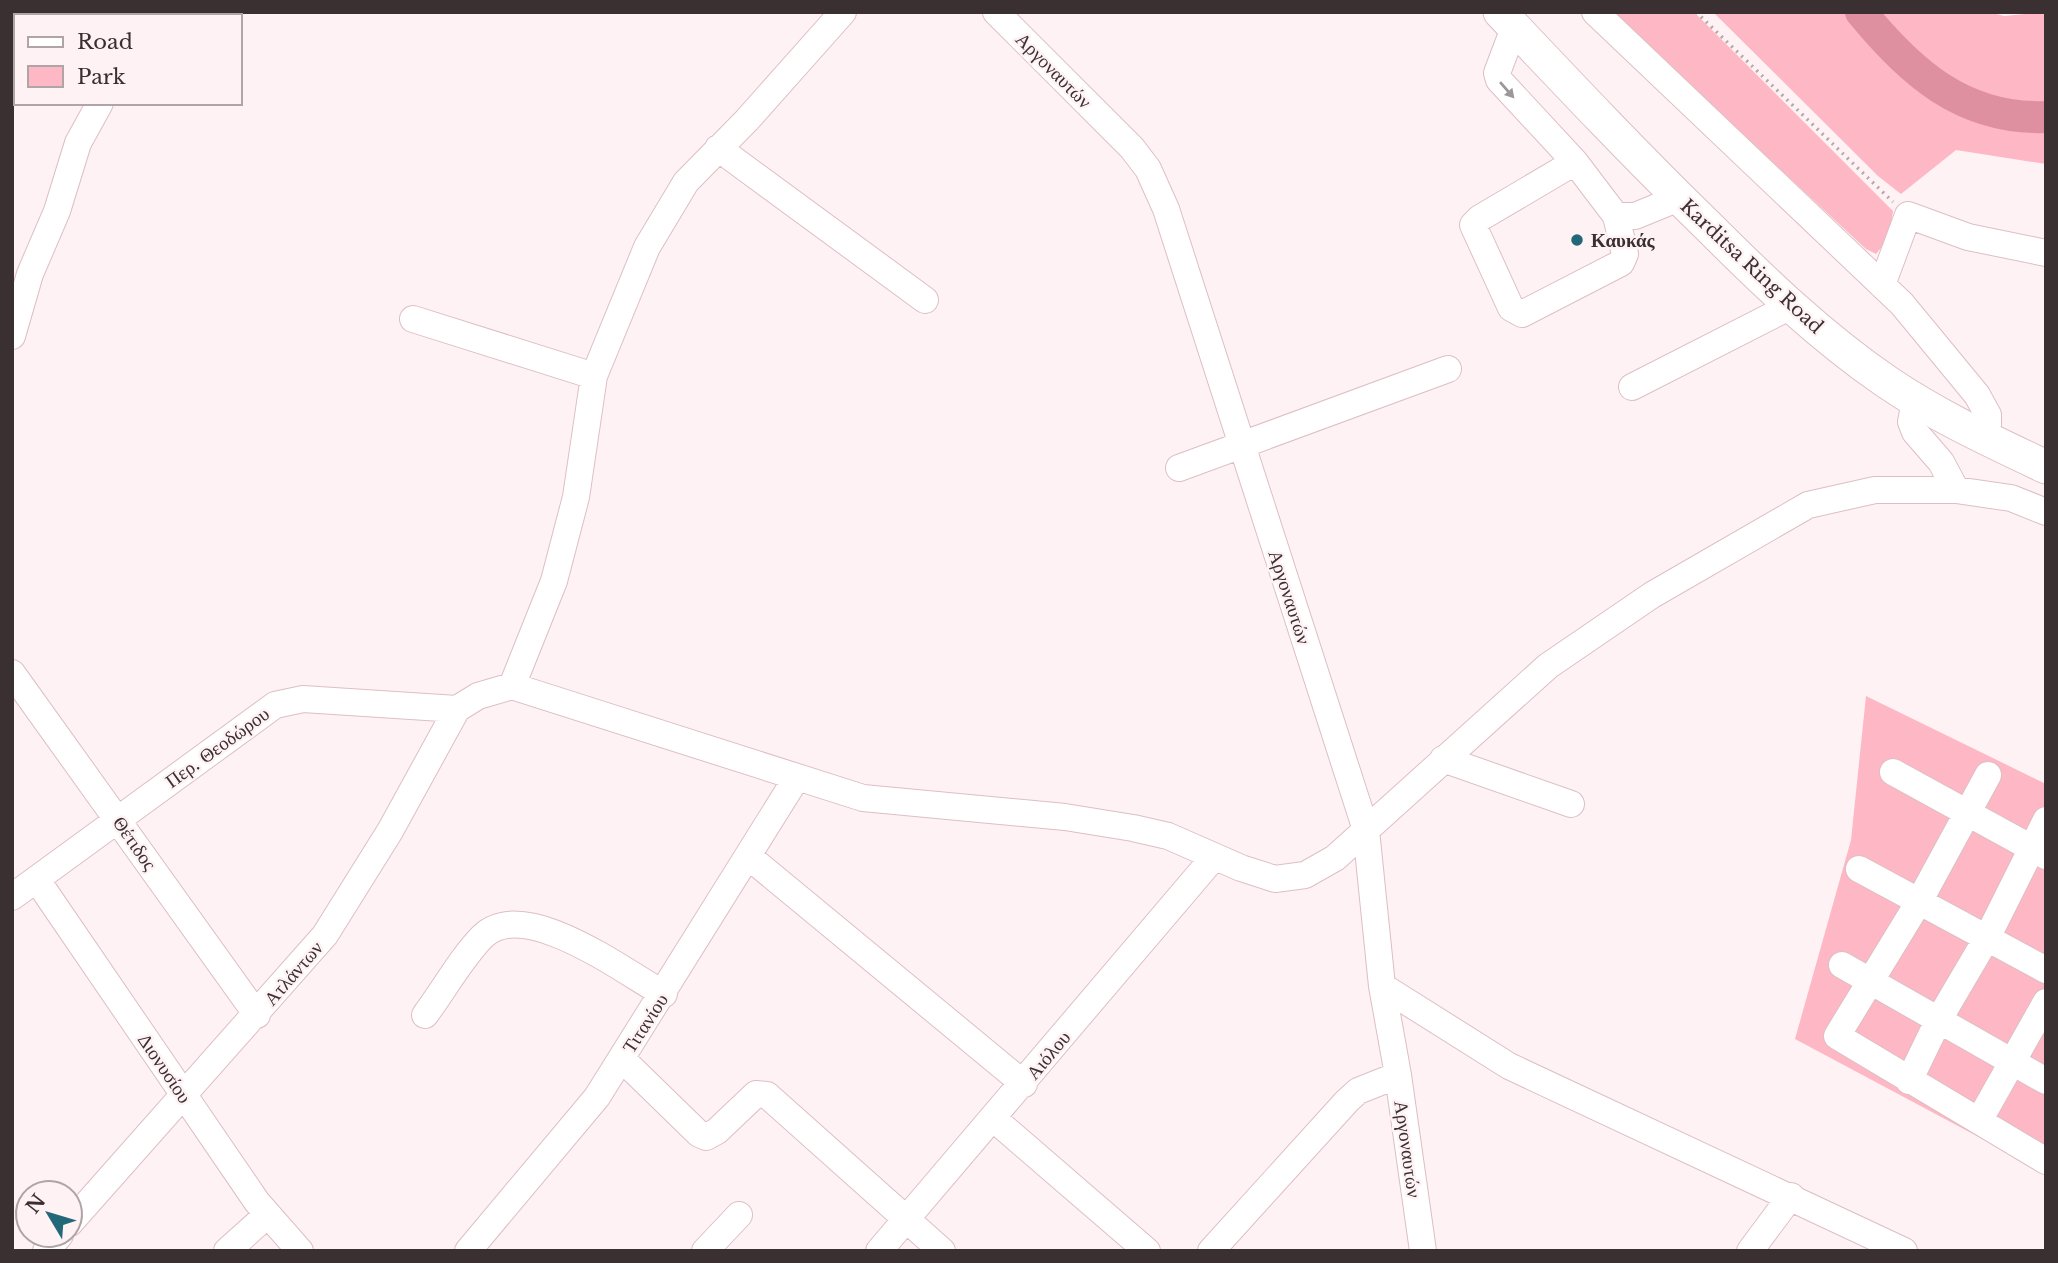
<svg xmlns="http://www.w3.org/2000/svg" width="2058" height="1263" font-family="'Libre Baskerville',serif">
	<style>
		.green { fill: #feb7c4 }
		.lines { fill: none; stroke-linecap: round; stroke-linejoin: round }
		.river { stroke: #de90a0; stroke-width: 32 }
		.minor-casing { stroke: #ddbfc3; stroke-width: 28 }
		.major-casing { stroke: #ddbfc3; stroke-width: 35 }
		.path { stroke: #b3a8aa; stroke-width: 3.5; stroke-dasharray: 2 5; stroke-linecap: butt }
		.minor { stroke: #fff; stroke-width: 26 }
		.major { stroke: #fff; stroke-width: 33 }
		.oneway { fill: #9c9798 }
		.poi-dot { fill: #236878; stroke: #fef2f4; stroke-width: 2.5 }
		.labels { text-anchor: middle; stroke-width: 5; stroke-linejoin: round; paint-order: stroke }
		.street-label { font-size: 19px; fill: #3a2f31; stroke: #fef2f4 }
		.poi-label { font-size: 19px; font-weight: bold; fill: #3a2f31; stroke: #fef2f4; text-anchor: start }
	</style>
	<rect width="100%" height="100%" fill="#fef2f4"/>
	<path class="green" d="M1611,12h83l199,199 -4,27 -13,16 -10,-5z
		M1713,12h276l15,4 42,-4v152l-90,-14 -55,44 -23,-18z
		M1866,696l180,88v389l-251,-134 56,-199z"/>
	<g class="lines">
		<path class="river" d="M1861,12c49,60 102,108 185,105"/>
		<defs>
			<path id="minor" d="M996,12l136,136 16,21 18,40 200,621 16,156 16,89 25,176
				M1595,12l307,292 75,91 11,20v10l-7,11
				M1514,28l-17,45 2,7 76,82 41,54h19l44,-18
				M718,148l207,152
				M1575,162l-95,56 -7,7 38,83 11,6 99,-51 4,-9 -9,-38
				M1882,285l26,-70 60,22 78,16
				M413,319l181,57
				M12,336l18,-62 27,-63 21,-68 22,-40
				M1632,387l159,-81
				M1915,400l-4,22 4,10 26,30 15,28
				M1179,468l269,-99
				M12,673l245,342
				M512,686l42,-105 22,-84 18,-121 53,-129 39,-65 61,-62 96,-108
				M1443,759l128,45
				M1893,772l153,84
				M1988,775l-68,125 -83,136 209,125
				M748,856l276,228
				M1859,869l187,101
				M37,880l220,322 43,49
				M12,897l263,-192 28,-6 154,10
				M1842,965l204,116
				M1382,986l127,80 395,185
				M425,1015c19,-25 36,-57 58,-79 42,-40 141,36 181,58
				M622,1059l77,75 7,3 11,-6 39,-37 11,1 175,156
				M1909,1081l29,-60 50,-85 58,-116
				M994,1119l153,132
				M1979,1121l67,-119
				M70,1223l255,-288 65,-104 67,-122 21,-13 34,-10 351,112 202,19 68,11 35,8 73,32 34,11 30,-4 30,-17 213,-192 104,-71 156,-90 67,-15h81l55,8 35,14
				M46,1251l14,-16
				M227,1251l40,-36
				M468,1251l129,-154 200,-320
				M705,1251l34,-36
				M879,1251l335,-394
				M1211,1251l136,-150 11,-10 40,-16
				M1750,1251l41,-55"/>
			<path id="major" d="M1500,12c68,72 136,144 207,213 56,56 114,112 180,157 50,34 104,59 159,85"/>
		</defs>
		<use href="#minor" class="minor-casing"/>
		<use href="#major" class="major-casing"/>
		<path class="path" d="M1696,12l197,190"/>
		<use href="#minor" class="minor"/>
		<use href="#major" class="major"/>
	</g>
	<defs><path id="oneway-solid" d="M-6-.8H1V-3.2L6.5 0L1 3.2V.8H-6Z" transform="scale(1.75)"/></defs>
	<use class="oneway" href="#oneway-solid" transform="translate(1507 90) rotate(49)"/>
	<circle class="poi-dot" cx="1577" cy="240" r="7"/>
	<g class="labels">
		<g class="street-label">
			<text transform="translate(1054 70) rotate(45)" y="7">Αργοναυτών</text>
			<text transform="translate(1752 266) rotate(43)" y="7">Karditsa Ring Road</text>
			<text transform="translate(1290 597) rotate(72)" y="7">Αργοναυτών</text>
			<text transform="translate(217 747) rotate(-36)" y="7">Περ. Θεοδώρου</text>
			<text transform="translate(135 843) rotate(55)" y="7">Θέτιδος</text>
			<text transform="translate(293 973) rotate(-49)" y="7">Ατλάντων</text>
			<text transform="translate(645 1023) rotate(-57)" y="7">Τιτανίου</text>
			<text transform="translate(1048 1055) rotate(-50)" y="7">Αιόλου</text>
			<text transform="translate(165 1068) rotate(56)" y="7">Διονυσίου</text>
			<text transform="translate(1408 1149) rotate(82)" y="7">Αργοναυτών</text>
		</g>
		<g class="poi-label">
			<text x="1591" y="247">Καυκάς</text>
		</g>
	</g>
	<rect width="2058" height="1263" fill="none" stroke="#3a2f31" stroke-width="28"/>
	<rect x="14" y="14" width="228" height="91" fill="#fef2f4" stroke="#b0a4a6" stroke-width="2"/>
	<rect x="28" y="37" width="35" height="10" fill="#ffffff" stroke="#b0a4a6" stroke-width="2"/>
	<text x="77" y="49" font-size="21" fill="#3a2f31">Road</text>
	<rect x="28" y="66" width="35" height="21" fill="#feb7c4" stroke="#b0a4a6" stroke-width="2"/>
	<text x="77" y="84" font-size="21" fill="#3a2f31">Park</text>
	<g transform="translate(49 1214) rotate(308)"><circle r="33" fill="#fef2f4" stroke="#b0a4a6" stroke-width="2"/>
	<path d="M0-5L12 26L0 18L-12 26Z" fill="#236878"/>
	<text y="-10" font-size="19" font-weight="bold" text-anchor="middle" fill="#3a2f31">N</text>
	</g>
</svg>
